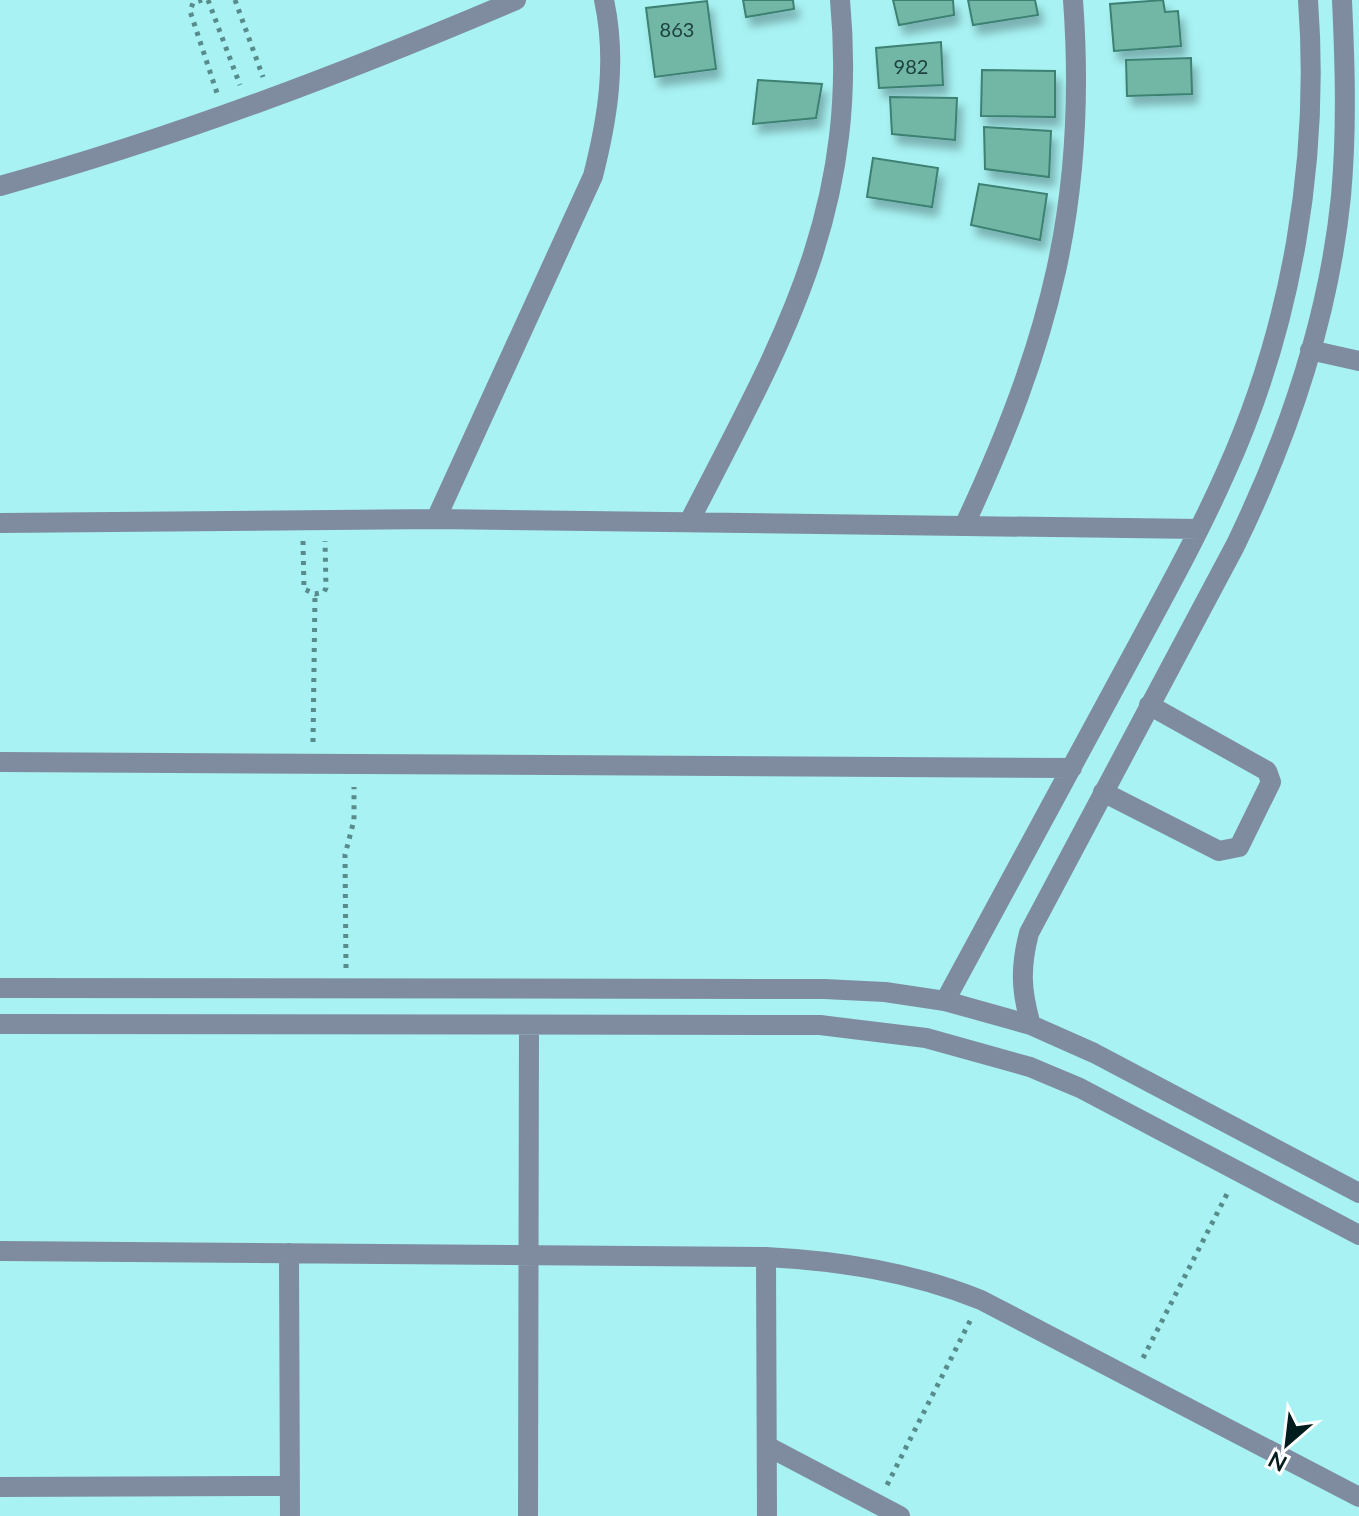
<svg xmlns="http://www.w3.org/2000/svg" width="1359" height="1516" font-family="Lato,sans-serif">
	<style>
		.building { fill: #72b6a6; stroke: #3d8173; stroke-width: 2; filter: url(#shadow) }
		.lines { fill: none; stroke-linecap: round; stroke-linejoin: round }
		.path { stroke: #578b8c; stroke-width: 5; stroke-dasharray: 4 6; stroke-linecap: butt }
		.minor { stroke: #7f8ca0; stroke-width: 20 }
		.labels { text-anchor: middle; stroke-width: 6; stroke-linejoin: round; paint-order: stroke }
		.number-label { font-size: 20px; fill: #1c423f }
	</style>
	<defs>
		<filter id="shadow"><feDropShadow dx="5" dy="9" stdDeviation="4" flood-color="#0004"/></filter>
	</defs>
	<rect width="100%" height="100%" fill="#a8f2f3"/>
	<path class="building" d="M743,0h50l1,9 -48,8z
		M893,0h60l1,15 -55,10z
		M968,0h67l3,15 -65,10z
		M1163,0l2,12 13,-1 3,35 -67,5 -4,-47z
		M707,1l9,68 -61,8 -9,-69z
		M941,42l2,43 -64,3 -3,-40z
		M1191,58l1,36 -65,2 -1,-36z
		M982,70l73,1v46l-74,-1z
		M758,80l64,4 -6,34 -63,6z
		M890,97l67,1 -2,42 -63,-6z
		M984,127l67,4 -2,46 -64,-8z
		M873,158l65,10 -6,39 -65,-10z
		M979,184l68,10 -7,46 -69,-15z"/>
	<g class="lines">
		<path class="path" d="M202,0l-9,3 -3,8 27,82
			M208,0l32,85
			M235,0l28,77
			M303,541l1,48 11,5 9,-2 2,-4 -1,-47
			M313,742l2,-148
			M346,968l-1,-113 9,-35v-33
			M1143,1358l85,-166
			M887,1485l84,-166"/>
		<path class="minor" d="M0,186c177,-49 347,-114 516,-186
			M1310,350l49,11
			M436,519l157,-343c15,-59 24,-116 11,-176
			M689,522c93,-181 171,-310 151,-522
			M0,523l436,-4 763,10
			M964,526c85,-182 124,-323 109,-526
			M0,762l1072,6
			M1103,792l116,59 20,-4 32,-65 -4,-11 -118,-66
			M0,988l824,1 61,3 60,9 86,24 63,28 265,140
			M945,1001c59,-108 118,-216 176,-325 36,-67 74,-134 105,-204 66,-146 94,-312 82,-472
			M0,1024l820,1 106,13 104,29 50,21 279,147
			M1031,1025c-10,-34 -11,-57 -2,-92l206,-387c53,-109 94,-229 106,-350 6,-66 4,-131 1,-196
			M0,1251l766,6c75,4 145,15 215,43l378,197
			M289,1253l1,263
			M766,1257l1,259
			M767,1446l133,70
			M0,1487l290,-1
			M528,1516l1,-491"/>
	</g>
	<g class="labels">
		<g class="number-label">
			<text x="677" y="37">863</text>
			<text x="911" y="74">982</text>
		</g>
	</g>
	<g transform="translate(1287 1444) rotate(208)" stroke="#ffffff" stroke-width="6" paint-order="stroke">
	<path d="M0-6L14 30L0 20L-14 30Z" fill="#001c1d"/>
	<text y="-12" font-size="22" font-weight="bold" text-anchor="middle" fill="#001c1d">N</text>
	</g>
</svg>
